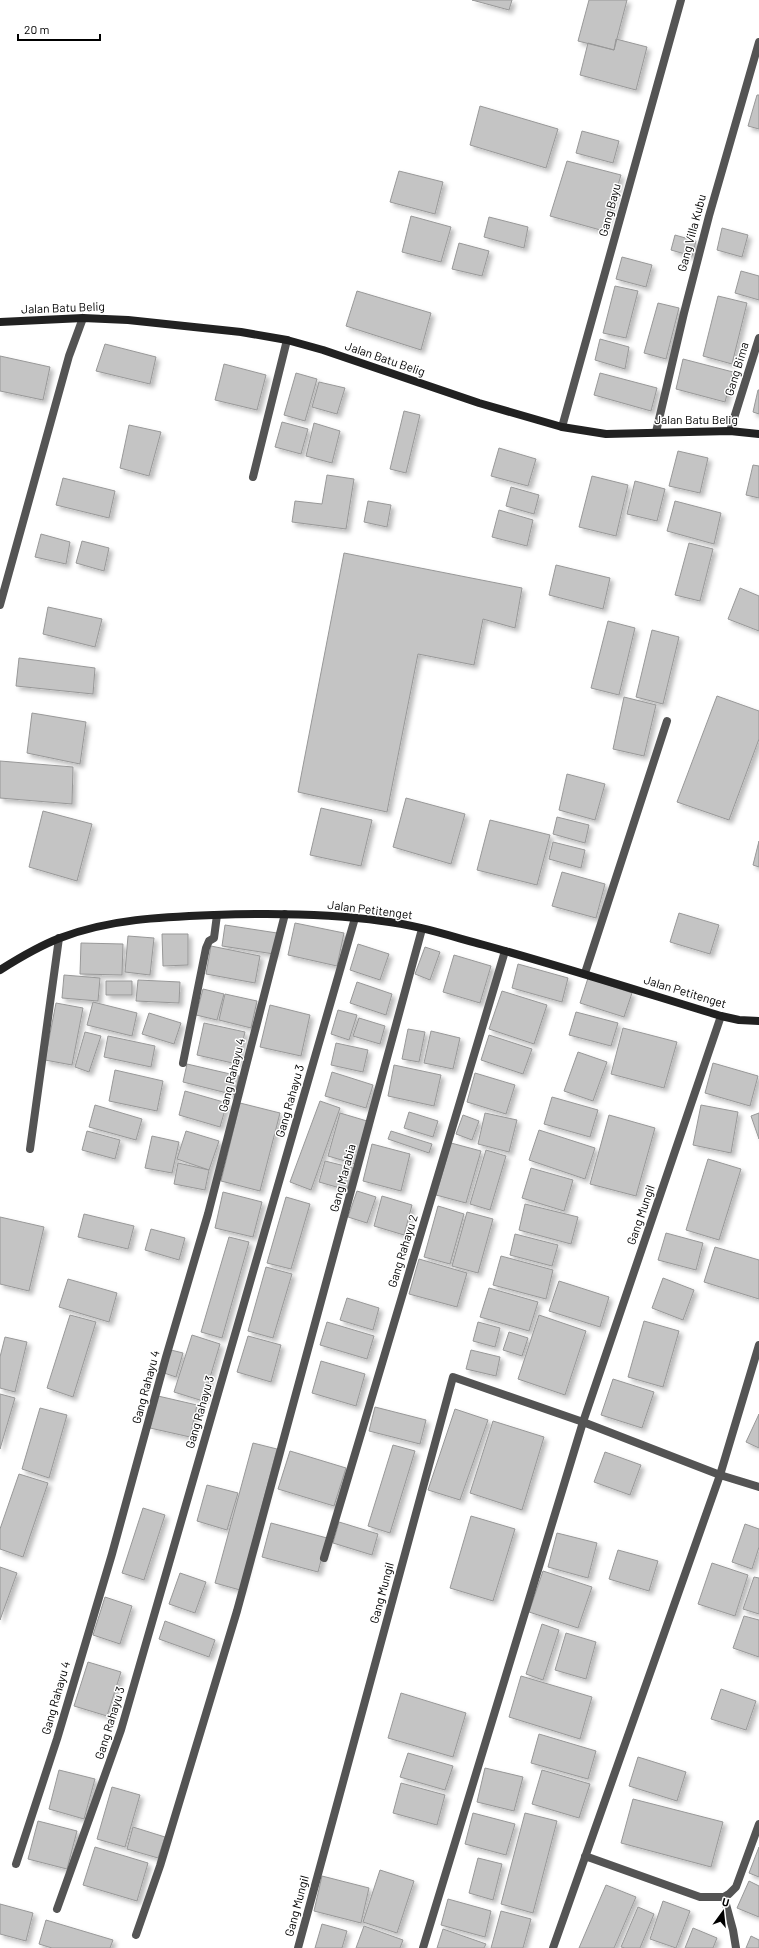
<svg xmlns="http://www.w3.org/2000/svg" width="759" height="1948" font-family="Barlow,sans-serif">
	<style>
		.building { fill: #c4c4c4; stroke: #989898; filter: url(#shadow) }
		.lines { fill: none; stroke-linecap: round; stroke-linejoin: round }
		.street { stroke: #545454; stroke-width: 8 }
		.secondary { stroke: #212121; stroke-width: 8 }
		.labels { text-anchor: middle; stroke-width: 3; stroke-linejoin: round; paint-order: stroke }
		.street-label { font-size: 12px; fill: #000; stroke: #fff }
	</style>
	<defs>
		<filter id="shadow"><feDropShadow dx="3.5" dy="3.5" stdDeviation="2" flood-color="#0004"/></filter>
	</defs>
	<rect width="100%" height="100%" fill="#fff"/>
	<path class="building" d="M472,0h40l-3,10z
		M589,0h38l-13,50 -36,-9z
		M616,39l31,8 -11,43 -56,-15 8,-32 26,7z
		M757,95h2v34l-11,-3z
		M480,106l78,23 -12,39 -76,-23z
		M582,131l37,10 -6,22 -37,-10z
		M567,161l54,14 -17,56 -54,-15z
		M399,171l44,11 -8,32 -45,-12z
		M411,216l40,11 -10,35 -39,-10z
		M489,217l39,10 -4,21 -40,-11z
		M722,228l26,7 -6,22 -25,-7z
		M675,235l21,6 -4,15 -21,-6z
		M459,243l30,8 -7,25 -30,-7z
		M622,257l30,8 -6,22 -30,-8z
		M741,271l18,5v24l-24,-7z
		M615,286l23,5 -12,47 -23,-5z
		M357,291l74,22 -10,37 -75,-24z
		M718,296l29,7 -15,61 -29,-8z
		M658,303l21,5 -13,51 -22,-6z
		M600,339l29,8 -4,22 -30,-9z
		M105,344l51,13 -6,27 -54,-13z
		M0,356l50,11 -7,33 -43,-9z
		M683,359l50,13 -8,30 -49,-13z
		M224,364l42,11 -9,35 -42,-10z
		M296,373l21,6 -12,42 -21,-6z
		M600,373l57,15 -6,23 -57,-16z
		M319,382l26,6 -8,26 -25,-7z
		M758,390h1v24l-6,-2z
		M404,411l16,4 -14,58 -16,-4z
		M282,422l26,7 -7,25 -26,-7z
		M314,423l26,8 -8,32 -26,-7z
		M129,425l32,7 -12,44 -29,-8z
		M499,448l37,11 -8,27 -37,-10z
		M678,451l30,7 -8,35 -31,-7z
		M753,465l6,1v32l-13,-3z
		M327,475l27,4 -8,50 -54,-7 3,-21 27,3z
		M592,476l36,9 -12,51 -37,-9z
		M63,478l52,13 -6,27 -53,-13z
		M635,481l30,8 -8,32 -30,-7z
		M511,487l28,8 -5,19 -28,-8z
		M368,501l23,4 -4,22 -23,-5z
		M675,501l46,12 -7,31 -47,-13z
		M499,510l34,10 -6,26 -35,-9z
		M41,534l29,8 -4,22 -31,-7z
		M82,541l27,7 -5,23 -28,-8z
		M689,543l24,6 -13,52 -25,-6z
		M344,553l178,35 -7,40 -32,-9 -9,46 -56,-11 -31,158 -89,-20z
		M556,565l54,13 -7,31 -54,-14z
		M740,588l19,8v35l-31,-12z
		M48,607l54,12 -7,28 -52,-13z
		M608,621l27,7 -16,67 -28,-7z
		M652,630l27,7 -16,67 -27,-7z
		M19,658l76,10 -2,26 -77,-8z
		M717,696l42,15v28l-30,81 -52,-18z
		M624,697l32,8 -12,51 -31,-7z
		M32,713l54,9 -6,42 -53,-11z
		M0,761l73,6 -1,37 -72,-6z
		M567,774l38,10 -10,36 -36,-10z
		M406,798l59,16 -14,50 -58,-17z
		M321,808l51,12 -11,46 -51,-11z
		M43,811l49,13 -15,57 -48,-14z
		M557,817l32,8 -4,18 -32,-9z
		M490,820l60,15 -13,50 -60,-15z
		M759,841v26l-6,-2z
		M553,842l32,8 -4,18 -32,-9z
		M562,872l43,12 -9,34 -44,-12z
		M679,913l40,12 -9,29 -40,-12z
		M295,923l49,10 -7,33 -49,-11z
		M225,925l52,8 -3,21 -52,-8z
		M162,934h26v31l-25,1z
		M128,936l26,2 -4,37 -25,-3z
		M81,943l42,1 -1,31 -42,-1z
		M358,944l31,10 -9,26 -30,-10z
		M211,946l49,10 -5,27 -49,-9z
		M425,947l15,5 -10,28 -15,-6z
		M454,955l37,11 -11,37 -37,-11z
		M518,964l50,14 -6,24 -50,-14z
		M64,975l36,3 -2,23 -36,-3z
		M588,978l44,15 -8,24 -44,-14z
		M138,980l42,2 -1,21 -43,-2z
		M106,981h26v14h-26z
		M357,982l35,12 -6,21 -36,-12z
		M203,989l21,5 -7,26 -21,-5z
		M502,991l45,14 -13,39 -45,-15z
		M225,994l32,7 -6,27 -32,-8z
		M93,1002l44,11 -5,23 -45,-11z
		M56,1003l27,5 -11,57 -27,-5z
		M270,1005l40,10 -9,41 -41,-9z
		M338,1010l19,5 -8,25 -18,-6z
		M576,1012l42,11 -7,23 -42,-11z
		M149,1013l32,10 -7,21 -32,-10z
		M359,1018l26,8 -5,18 -27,-8z
		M204,1023l41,9 -8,32 -40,-9z
		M623,1028l54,14 -13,46 -53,-14z
		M408,1029l17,3 -6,30 -17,-3z
		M431,1031l29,7 -7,31 -29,-6z
		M85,1032l16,4 -12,36 -14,-5z
		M489,1035l43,14 -9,25 -42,-14z
		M108,1036l47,10 -4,21 -47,-10z
		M336,1043l32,7 -5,22 -32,-7z
		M578,1052l29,10 -14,39 -29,-10z
		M713,1063l45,13 -8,30 -45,-13z
		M187,1064l52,12 -4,19 -52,-13z
		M394,1065l47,10 -7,31 -46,-10z
		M115,1070l48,11 -6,30 -48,-10z
		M332,1072l41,13 -7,23 -41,-12z
		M475,1073l40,12 -9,29 -39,-12z
		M185,1091l42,12 -7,24 -41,-12z
		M552,1097l46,13 -8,27 -46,-13z
		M320,1101l20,7 -29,82 -21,-8z
		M240,1103l40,10 -20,78 -39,-10z
		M95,1105l47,14 -6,21 -47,-13z
		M701,1105l37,7 -7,41 -38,-8z
		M409,1112l29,9 -5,16 -29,-9z
		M340,1113l27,8 -12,43 -27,-8z
		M485,1113l32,7 -8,32 -31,-8z
		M759,1113v26l-8,-23z
		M463,1115l16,6 -7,19 -16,-6z
		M609,1115l46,13 -19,68 -46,-12z
		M539,1130l56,18 -10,31 -56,-19z
		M87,1131l33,9 -5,19 -33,-9z
		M186,1131l33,10 -10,29 -32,-11z
		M391,1131l41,13 -3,9 -41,-14z
		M152,1136l27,6 -7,31 -27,-5z
		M451,1143l30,8 -15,52 -30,-8z
		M372,1144l38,10 -9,37 -38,-10z
		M486,1150l20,6 -16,54 -20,-6z
		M708,1159l33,10 -22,71 -33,-10z
		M325,1161l28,7 -6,22 -28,-8z
		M178,1163l31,7 -4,20 -31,-6z
		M531,1168l42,12 -9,31 -42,-13z
		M357,1191l19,6 -9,26 -19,-6z
		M223,1192l39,10 -9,35 -38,-9z
		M382,1196l30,9 -8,30 -30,-9z
		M286,1197l24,7 -19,65 -24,-6z
		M525,1204l53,13 -7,27 -52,-14z
		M438,1206l26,8 -14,50 -26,-7z
		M467,1212l26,7 -15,54 -26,-7z
		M84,1214l50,12 -6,23 -50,-12z
		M0,1217l44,10 -15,64 -29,-7z
		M151,1229l34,9 -6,22 -34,-10z
		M666,1233l37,10 -7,27 -38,-10z
		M515,1234l43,11 -6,21 -42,-11z
		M229,1237l20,5 -27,96 -21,-6z
		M715,1247l44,13v39l-55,-17z
		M501,1256l52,14 -7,29 -53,-14z
		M419,1259l48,14 -10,34 -48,-13z
		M266,1267l26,7 -19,64 -25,-7z
		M663,1278l31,12 -11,30 -31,-12z
		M68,1279l49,14 -8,29 -50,-15z
		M559,1281l50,16 -9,30 -51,-16z
		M489,1288l49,14 -9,29 -49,-14z
		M347,1298l32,10 -6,22 -33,-10z
		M70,1315l26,7 -23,75 -26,-9z
		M539,1315l47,16 -21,64 -47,-16z
		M644,1321l35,10 -16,56 -35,-10z
		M327,1322l47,14 -7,23 -47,-14z
		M478,1322l22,6 -5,19 -22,-6z
		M509,1332l19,6 -6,18 -19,-6z
		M192,1335l28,9 -17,57 -29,-9z
		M248,1336l33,9 -10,37 -34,-10z
		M5,1337l22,5 -12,50 -15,-4v-31z
		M171,1350l12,3 -7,24 -12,-4z
		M471,1350l29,7 -4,19 -30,-7z
		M321,1361l44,13 -9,32 -44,-13z
		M613,1379l41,13 -12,36 -41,-13z
		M0,1394l15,4 -15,51z
		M158,1396l39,9 -7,32 -40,-9z
		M375,1407l51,13 -6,24 -51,-13z
		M40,1408l27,7 -18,63 -27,-9z
		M455,1409l33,11 -28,80 -32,-10z
		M759,1414v34l-13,-6z
		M493,1421l51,16 -22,73 -52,-17z
		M253,1443l24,6 -37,141 -25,-7z
		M393,1445l22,6 -25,82 -22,-7z
		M290,1451l56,17 -12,38 -56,-17z
		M605,1452l36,13 -11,30 -36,-13z
		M19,1474l29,9 -25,74 -23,-8v-20z
		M207,1485l31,8 -11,37 -30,-9z
		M143,1508l22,7 -21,65 -22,-7z
		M471,1516l44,13 -22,72 -43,-13z
		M339,1522l39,12 -6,21 -39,-12z
		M271,1523l56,15 -9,34 -56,-15z
		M745,1524l14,5v18l-7,22 -20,-7z
		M557,1533l40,10 -9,35 -40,-11z
		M618,1550l40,11 -9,30 -40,-12z
		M712,1563l36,12 -13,41 -37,-12z
		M0,1567l17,6 -17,47z
		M543,1571l49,16 -14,41 -49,-16z
		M180,1573l26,9 -11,31 -26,-9z
		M754,1577l5,1v36l-16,-5z
		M105,1597l27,9 -12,38 -27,-9z
		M744,1616l15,4v37l-26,-9z
		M165,1621l50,19 -6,17 -50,-18z
		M542,1624l17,6 -16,50 -17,-6z
		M566,1633l30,9 -10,37 -31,-9z
		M88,1662l33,10 -14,44 -33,-10z
		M521,1676l71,21 -12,42 -71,-22z
		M721,1689l35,12 -10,29 -35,-11z
		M401,1693l65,20 -13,44 -65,-19z
		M539,1734l57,17 -8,28 -57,-16z
		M408,1753l45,13 -8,24 -45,-13z
		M638,1757l48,15 -9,29 -48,-15z
		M485,1768l38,9 -9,34 -37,-9z
		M59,1770l36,9 -11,40 -35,-10z
		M542,1770l48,14 -11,34 -47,-14z
		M401,1783l44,12 -8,30 -44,-12z
		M112,1787l28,8 -15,52 -28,-8z
		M633,1799l90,23 -12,45 -90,-24z
		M473,1813l42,11 -9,31 -41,-11z
		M525,1813l32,8 -24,92 -32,-9z
		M38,1821l39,10 -10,38 -39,-10z
		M133,1827l32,10 -7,21 -31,-9z
		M95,1847l53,16 -11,38 -54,-16z
		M759,1847v30l-10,-4z
		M478,1858l24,6 -9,36 -24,-7z
		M380,1870l34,11 -17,52 -34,-11z
		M322,1876l47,12 -8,35 -47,-12z
		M749,1881l10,5v31l-22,-9z
		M606,1885l30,12 -22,51h-35z
		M448,1899l43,12 -6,26 -44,-12z
		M663,1901l27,10 -14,37 -26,-9z
		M0,1904l33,9 -7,28 -26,-7z
		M638,1907l16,7 -14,34h-15l-4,-1z
		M501,1911l30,8 -8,29h-32z
		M46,1920l67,20 -3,8h-58l-13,-4z
		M322,1924l25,7 -5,17h-27z
		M364,1926l39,14 -3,8h-44z
		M693,1928l24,10 -4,10h-28z
		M443,1929l43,15 -2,4h-47z
		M751,1936l8,4v8h-13z"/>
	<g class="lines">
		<path class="street" d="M562,427l119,-427
			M730,431l29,-93
			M656,432l28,-119 25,-97 50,-174
			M253,477l34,-137
			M0,605l69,-249 14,-38
			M585,973l82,-252
			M183,1063l23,-115 3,-7 5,-3 3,-23
			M30,1149l29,-211
			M324,1558l181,-607
			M585,1856l115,41h24l5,-3 7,-7 23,-63
			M16,1864l41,-125 55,-185 54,-197 42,-143 77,-300
			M724,1897l9,33 3,18
			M57,1909l64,-179 234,-812
			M136,1935l24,-69 77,-255 185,-682
			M298,1948l155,-571 130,45 137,53 39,12
			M423,1948l160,-526 138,-406
			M553,1948l167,-473 39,-130"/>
		<path class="secondary" d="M0,322l83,-4 45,2 113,12 46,8 36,10 156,53 83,24 44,7 124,-3 29,3
			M0,970c19,-12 39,-24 60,-32 49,-19 102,-21 154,-23 56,-2 112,-2 168,6 35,4 68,15 102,24 80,22 158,47 237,71l18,4 20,1"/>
	</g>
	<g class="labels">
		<g class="street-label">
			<text transform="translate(610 210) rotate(-75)" y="4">Gang Bayu</text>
			<text transform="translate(692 233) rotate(-75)" y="4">Gang Villa Kubu</text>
			<text transform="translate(63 308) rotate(-2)" y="4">Jalan Batu Belig</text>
			<text transform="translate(385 359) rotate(19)" y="4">Jalan Batu Belig</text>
			<text transform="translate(737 369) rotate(-73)" y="4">Gang Bima</text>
			<text x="696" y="424">Jalan Batu Belig</text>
			<text transform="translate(370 910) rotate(7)" y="4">Jalan Petitenget</text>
			<text transform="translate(685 992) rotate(17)" y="4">Jalan Petitenget</text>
			<text transform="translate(232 1075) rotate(-76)" y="4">Gang Rahayu 4</text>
			<text transform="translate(290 1101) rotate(-74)" y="4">Gang Rahayu 3</text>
			<text transform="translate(343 1178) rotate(-75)" y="4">Gang Marabia</text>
			<text transform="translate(641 1215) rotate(-71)" y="4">Gang Mungil</text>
			<text transform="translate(403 1251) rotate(-73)" y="4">Gang Rahayu 2</text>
			<text transform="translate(146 1387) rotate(-75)" y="4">Gang Rahayu 4</text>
			<text transform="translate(200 1412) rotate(-74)" y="4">Gang Rahayu 3</text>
			<text transform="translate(382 1593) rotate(-75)" y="4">Gang Mungil</text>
			<text transform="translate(56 1698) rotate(-74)" y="4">Gang Rahayu 4</text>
			<text transform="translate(110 1723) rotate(-73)" y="4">Gang Rahayu 3</text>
			<text transform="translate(297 1906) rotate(-75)" y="4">Gang Mungil</text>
		</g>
	</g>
	<g transform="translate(723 1912) rotate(15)" stroke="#ffffff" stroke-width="3" paint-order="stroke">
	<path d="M0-3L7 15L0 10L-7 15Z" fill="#000000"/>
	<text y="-6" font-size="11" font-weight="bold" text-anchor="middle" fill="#000000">U</text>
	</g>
	<path d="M18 34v6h82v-6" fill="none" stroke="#000000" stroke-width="2"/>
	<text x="24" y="34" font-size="12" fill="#000000" stroke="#ffffff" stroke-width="3" paint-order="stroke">20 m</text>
</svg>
